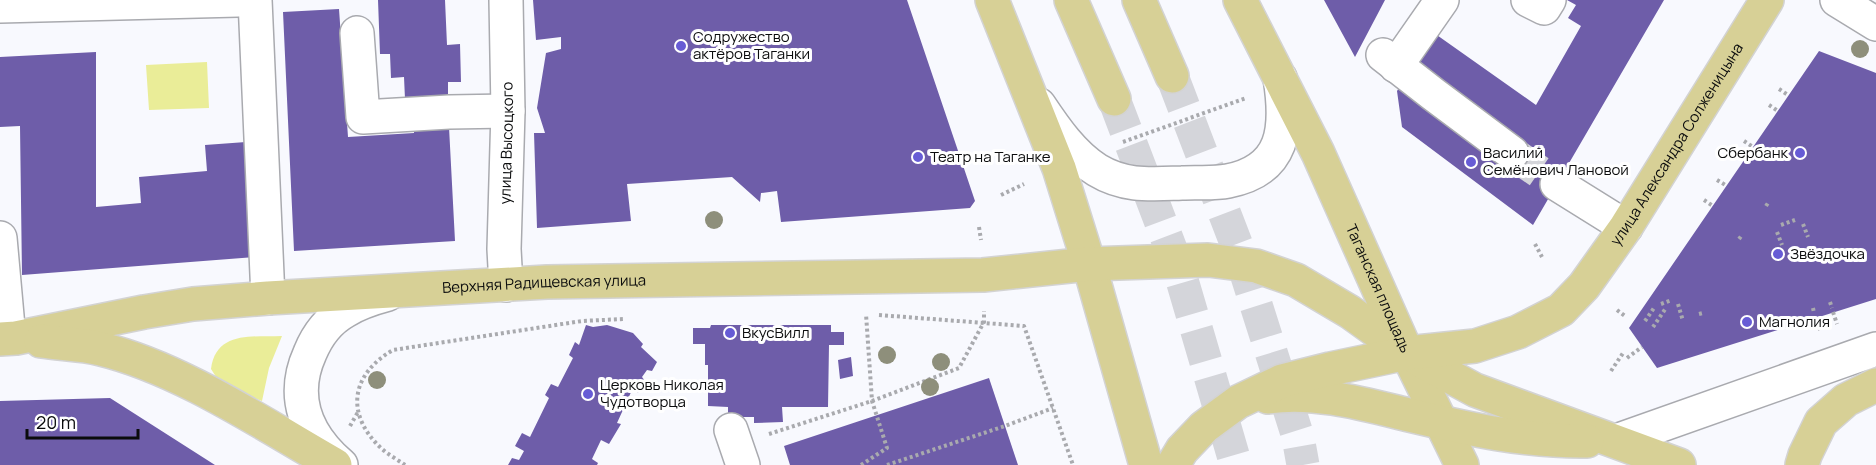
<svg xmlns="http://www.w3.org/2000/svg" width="1876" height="465" font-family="Manrope,sans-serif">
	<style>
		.green { fill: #eaed98 }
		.building { fill: #6e5da9 }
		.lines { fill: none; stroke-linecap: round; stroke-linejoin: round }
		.minor-tunnel { stroke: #d4d5da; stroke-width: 33; stroke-dasharray: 33 16; stroke-linecap: butt }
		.major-tunnel { stroke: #d4d5da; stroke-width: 33; stroke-dasharray: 33 16; stroke-linecap: butt }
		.minor-casing { stroke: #a9aaaf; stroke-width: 36 }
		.major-casing { stroke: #d3d3d3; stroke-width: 36 }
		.path { stroke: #a9aaae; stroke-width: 4; stroke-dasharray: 3 3; stroke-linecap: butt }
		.minor { stroke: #fff; stroke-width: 33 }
		.major { stroke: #d7d096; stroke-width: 33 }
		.tree { fill: #8e8f7b }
		.poi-dot { fill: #675cd5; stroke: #fff; stroke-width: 2 }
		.labels { text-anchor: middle; stroke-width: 6; stroke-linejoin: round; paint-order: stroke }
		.poi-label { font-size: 15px; fill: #0b0c0d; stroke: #fff; text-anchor: start }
		.street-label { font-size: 15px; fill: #0b0c0d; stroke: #fff }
	</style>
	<rect width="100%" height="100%" fill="#f8f9fe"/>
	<path class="green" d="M207,62l2,46 -60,2 -3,-45z
		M282,336l-13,32 -7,33 -40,-15 -11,-17c5,-38 41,-32 71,-33z"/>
	<path class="building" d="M378,0h67l2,45 13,-1 1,38h-13v15l-43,2 -1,-22 -13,1 -1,-24h-10z
		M533,0h374l68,201 -5,7 -189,14 -4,-31 -16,2 -1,9 -28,-25 -105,7 4,37 -94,7 -3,-95h11l-8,-25 9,-55 15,-4v-12l-25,3z
		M1324,0h61l-30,57z
		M1567,0h97l-131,225 -131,-98 -5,-36 37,-58 102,72 45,-79 -13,-8 8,-13z
		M339,9l9,128 66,-4v-4l35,-2 6,114 -161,10 -11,-239z
		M1819,51l57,22v226l-219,69 -28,-40z
		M96,52v155l45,-4 -2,-26 68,-6 -2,-26 41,-3 9,115 -233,18 -2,-149 -20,1v-70z
		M586,325l7,2 14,-2 26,8 10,11 -2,3 16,15 -5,9 -5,-1 -5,7 3,4 -7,12 -6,-3 -15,33 4,1 -12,20 -8,-4 -9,19 6,4 -1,2h-89l4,-7 7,2 5,-9 -9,-5 7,-13 8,4 19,-39 -4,-3 6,-11 7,3 15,-29 -4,-3 6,-13 4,3z
		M711,325h120v7h13v13h-15l-1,62h-46l1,15 -29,1v-6h-26v-10l-20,-1v-41h-3v-21h-12v-16h17z
		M851,357l2,19 -13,3 -2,-19z
		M989,378l29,87h-228l-6,-19z
		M110,398l105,67h-215v-64z"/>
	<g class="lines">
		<path class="minor-tunnel" d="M1512,153l45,31"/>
		<path class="major-tunnel" d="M1172,76l67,175 59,186 5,28
			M1114,99l66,174 56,192"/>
		<defs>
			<g id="minor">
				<path d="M255,0l13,298"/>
				<path d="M1528,0l16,8 5,-8"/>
				<path d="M1837,0l39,24"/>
				<path d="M0,6l238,-6"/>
				<path d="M357,33l6,84 86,-5 59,-1"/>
				<path d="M1383,55l50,39 79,59"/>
				<path d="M1396,66l46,-66"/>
				<path d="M1039,105c16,24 34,50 58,65 28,17 54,14 85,13 15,-1 31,1 46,-2 57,-11 60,-53 52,-103"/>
				<path d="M1557,184l69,43"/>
				<path d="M0,238l9,100"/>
				<path id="s1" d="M506,285l-2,-36 4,-138 -2,-111"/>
				<path d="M731,430l12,35"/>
				<path d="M1616,441l260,-92"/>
				<path d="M341,465c-35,-30 -51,-68 -31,-112 7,-17 19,-33 35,-42 14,-9 28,-13 43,-17"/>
			</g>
			<g id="major">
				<path d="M992,0l67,168 30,96 57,201"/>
				<path d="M1071,0l43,99"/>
				<path d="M1139,0l33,76"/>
				<path id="s2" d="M1240,0l78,153 89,200 55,112"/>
				<path id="s3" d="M0,339l16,-1 128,-26 49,-8 75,-6 279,-16 436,-7 106,-11 119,-4 48,6 40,14 54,32 57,41 68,37 204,75"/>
				<path d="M41,341c20,3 41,3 60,8 79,19 162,75 234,116"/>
				<path d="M1268,397c47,-7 96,7 141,18 59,14 117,27 178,26"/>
				<path id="s4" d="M1173,465l9,-15 22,-23 34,-25 44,-21 48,-12 77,-16 68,-7 43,-14 43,-22 23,-24 42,-59 141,-227"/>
				<path d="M1802,465l3,-10 16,-33 25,-22 30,-15"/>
			</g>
		</defs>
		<use href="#minor" class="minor-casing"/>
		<use href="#major" class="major-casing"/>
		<path class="path" d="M1779,89l9,6
			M1769,105l9,6
			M1744,141l9,6
			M1123,142l123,-44
			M1717,180l10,6
			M1001,195l23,-11
			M1704,200l9,6
			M1766,206l2,-3
			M1803,224l5,13
			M1781,225l14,-5
			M979,227l2,13
			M1777,232l5,13
			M1739,239l3,-4
			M1535,244l7,13
			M1830,302l2,6
			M1661,304l11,-4
			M1678,304l5,17
			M1813,308l1,5
			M1617,310l8,6
			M1833,312l4,12
			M1699,314l4,-1
			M879,315l145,11 49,139
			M1816,318l4,12
			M1645,321l9,-13
			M1653,327l13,-19
			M1627,358l15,-11
			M1611,371l12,-18
			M350,426l8,-14
			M769,434l103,-33 87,-33 25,-46v-11
			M405,465c-7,-5 -16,-10 -23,-16 -37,-34 -32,-74 11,-99l189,-29 41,-2
			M861,465l26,-17 -15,-47 -6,-87
			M887,465l118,-39 48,-18"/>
		<use href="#minor" class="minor"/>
		<use href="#major" class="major"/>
	</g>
	<g class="tree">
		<circle cx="1860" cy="49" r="9"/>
		<circle cx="714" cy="220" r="9"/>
		<circle cx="887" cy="355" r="9"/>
		<circle cx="941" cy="362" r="9"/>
		<circle cx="377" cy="380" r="9"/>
		<circle cx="930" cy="387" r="9"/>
	</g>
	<g class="poi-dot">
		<circle cx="681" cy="46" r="6"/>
		<circle cx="1800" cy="153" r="6"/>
		<circle cx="918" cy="157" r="6"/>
		<circle cx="1471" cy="162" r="6"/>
		<circle cx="1778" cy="254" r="6"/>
		<circle cx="1747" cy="322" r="6"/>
		<circle cx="730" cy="333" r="6"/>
		<circle cx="588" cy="394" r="6"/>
	</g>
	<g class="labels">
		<g class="poi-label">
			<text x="693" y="42">Содружество<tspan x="693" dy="17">актёров Таганки</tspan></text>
			<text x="1483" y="158">Василий<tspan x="1483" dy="17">Семёнович Лановой</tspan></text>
			<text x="1788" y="158" text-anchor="end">Сбербанк</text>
			<text x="930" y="162">Театр на Таганке</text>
			<text x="1790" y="259">Звёздочка</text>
			<text x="1759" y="327">Магнолия</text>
			<text x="742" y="338">ВкусВилл</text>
			<text x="600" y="390">Церковь Николая<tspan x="600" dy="17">Чудотворца</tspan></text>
		</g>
		<g class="street-label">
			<text dy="5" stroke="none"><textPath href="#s1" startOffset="142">улица Высоцкого</textPath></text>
			<text dy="5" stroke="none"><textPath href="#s4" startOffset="633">улица Александра Солженицына</textPath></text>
			<text dy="5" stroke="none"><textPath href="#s3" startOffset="548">Верхняя Радищевская улица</textPath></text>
			<text dy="5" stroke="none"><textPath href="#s2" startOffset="320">Таганская площадь</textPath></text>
		</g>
	</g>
	<path d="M27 429v9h111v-9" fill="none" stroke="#0b0c0d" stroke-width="3"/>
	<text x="36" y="429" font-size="18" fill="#0b0c0d" stroke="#ffffff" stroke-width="4.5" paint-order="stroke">20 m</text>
</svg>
